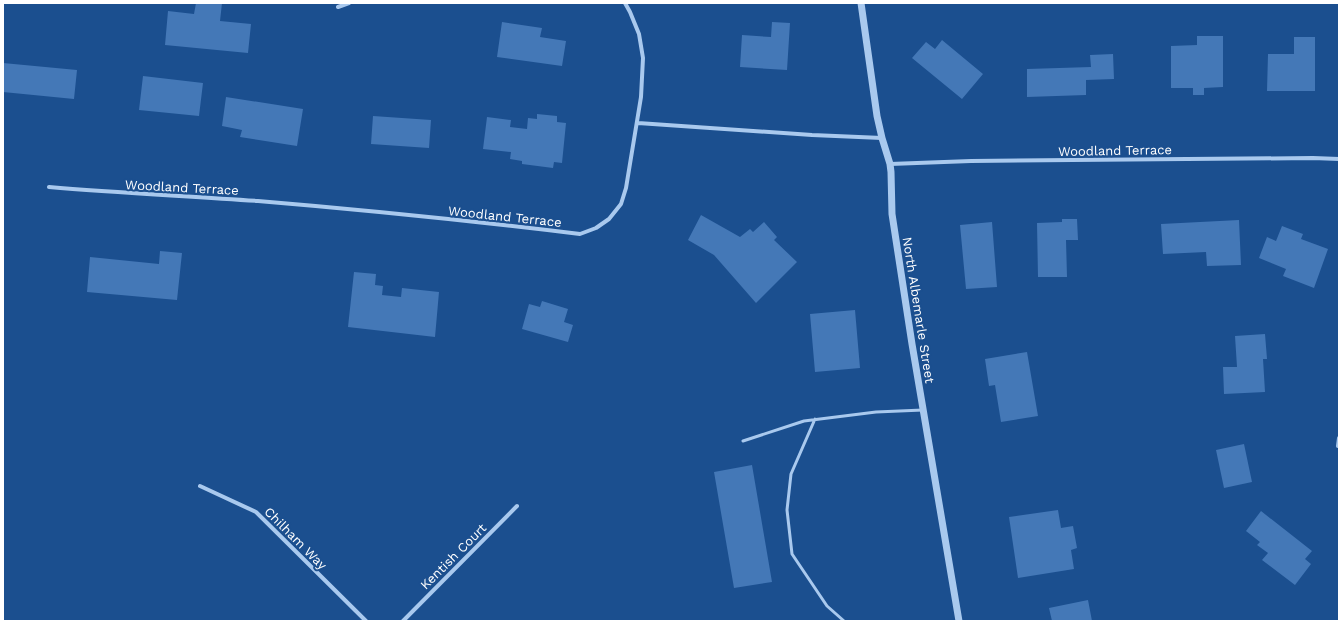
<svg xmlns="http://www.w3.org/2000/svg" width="1342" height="624" font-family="'Work Sans',sans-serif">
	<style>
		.building { fill: #4478b7 }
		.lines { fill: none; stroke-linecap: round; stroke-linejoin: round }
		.service { stroke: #a9c9ee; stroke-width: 3 }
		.minor { stroke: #a9c9ee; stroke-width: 4 }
		.tertiary { stroke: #a9c9ee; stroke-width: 7 }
		.labels { text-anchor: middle; stroke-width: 4; stroke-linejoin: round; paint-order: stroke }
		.street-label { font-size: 13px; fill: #fff; stroke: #1b4f8f }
	</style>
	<rect width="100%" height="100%" fill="#1b4f8f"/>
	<path class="building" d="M196,3h26l-2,18 31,3 -3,29 -83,-8 3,-34 26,3z
		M502,22l40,6 -2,9 26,4 -4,25 -65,-9z
		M772,22l18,1 -3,47 -47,-3 2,-32 29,2z
		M1197,36h26v51l-19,1v7h-11v-7h-22v-42l26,-1z
		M1294,37h21v54h-48l1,-37h26z
		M942,40l41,34 -21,25 -50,-41 14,-16 9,7z
		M1113,54l1,25 -28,1v15l-59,2v-28l64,-2 -1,-12z
		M3,63l74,7 -3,29 -71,-7z
		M143,76l60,7 -4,33 -60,-6z
		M226,97l77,12 -6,37 -57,-9 2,-7 -20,-4z
		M537,114l20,2v6l9,1 -4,40 -8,-1 -1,6 -31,-4v-3l-12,-2 1,-7 -28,-3 4,-32 24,3 -1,7 17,2 1,-11 9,1z
		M373,116l58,4 -2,28 -58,-4z
		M701,215l39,22 10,-8 3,3 11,-10 13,15 -3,3 23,22 -41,41 -42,-48 -26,-15z
		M1062,219h15l1,21h-12l1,37h-29l-1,-54 25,-1z
		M1239,220l2,45 -34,1 -1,-14 -43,2 -2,-30z
		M992,222l5,65 -31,2 -6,-64z
		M1282,226l21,8 -2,5 27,10 -14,39 -31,-12 3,-7 -27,-11 8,-21 9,4z
		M160,251l22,2 -5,47 -90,-8 3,-35 69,7z
		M354,272l22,2 -1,11 8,1 -1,9 19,2 1,-9 37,4 -4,45 -87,-10z
		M542,301l26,8 -4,13 9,3 -5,17 -46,-13 7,-25 11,3z
		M855,310l5,58 -45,4 -5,-58z
		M1265,334l2,25h-4l2,33 -41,2 -1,-27h14l-2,-31z
		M1027,352l11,64 -37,6 -6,-37 -6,1 -4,-27z
		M1244,444l8,38 -28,6 -8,-38z
		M752,465l20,117 -38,6 -20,-116z
		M1058,510l3,18 12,-2 4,22 -6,2 3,19 -56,9 -9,-61z
		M1261,511l51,40 -7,8 6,5 -16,21 -33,-25 6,-7 -11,-8 3,-3 -14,-11z
		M1088,600l4,21h-40l-3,-13z"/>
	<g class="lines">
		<path class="service" d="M815,419l-24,55 -4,36 5,44 35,52 17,15
			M743,441l61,-20 72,-9 47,-2"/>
		<path class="minor" d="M338,7l11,-4
			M638,123l174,12 70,3
			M890,164l81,-3 342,-3 26,1
			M49,187c70,6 139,9 209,14 108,9 215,20 322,33l16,-6 13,-9 12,-15 5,-16 15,-91 2,-39 -4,-24 -9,-22 -5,-9
			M1338,446l1,-8
			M200,486l56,26 110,109
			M403,621l114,-115"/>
		<path class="tertiary" d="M861,3l16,113 5,22 8,26 1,8 1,42 20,130 47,277"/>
	</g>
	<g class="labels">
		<g class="street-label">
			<text transform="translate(1115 150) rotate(-1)" y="5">Woodland Terrace</text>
			<text transform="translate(182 187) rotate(3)" y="5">Woodland Terrace</text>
			<text transform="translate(505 216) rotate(6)" y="5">Woodland Terrace</text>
			<text transform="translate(919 310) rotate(81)" y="5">North Albemarle Street</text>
			<text transform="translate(296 538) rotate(45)" y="5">Chilham Way</text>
			<text transform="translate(453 556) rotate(-45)" y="5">Kentish Court</text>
		</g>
	</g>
	<rect width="1342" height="624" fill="none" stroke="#ffffff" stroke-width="8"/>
</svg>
